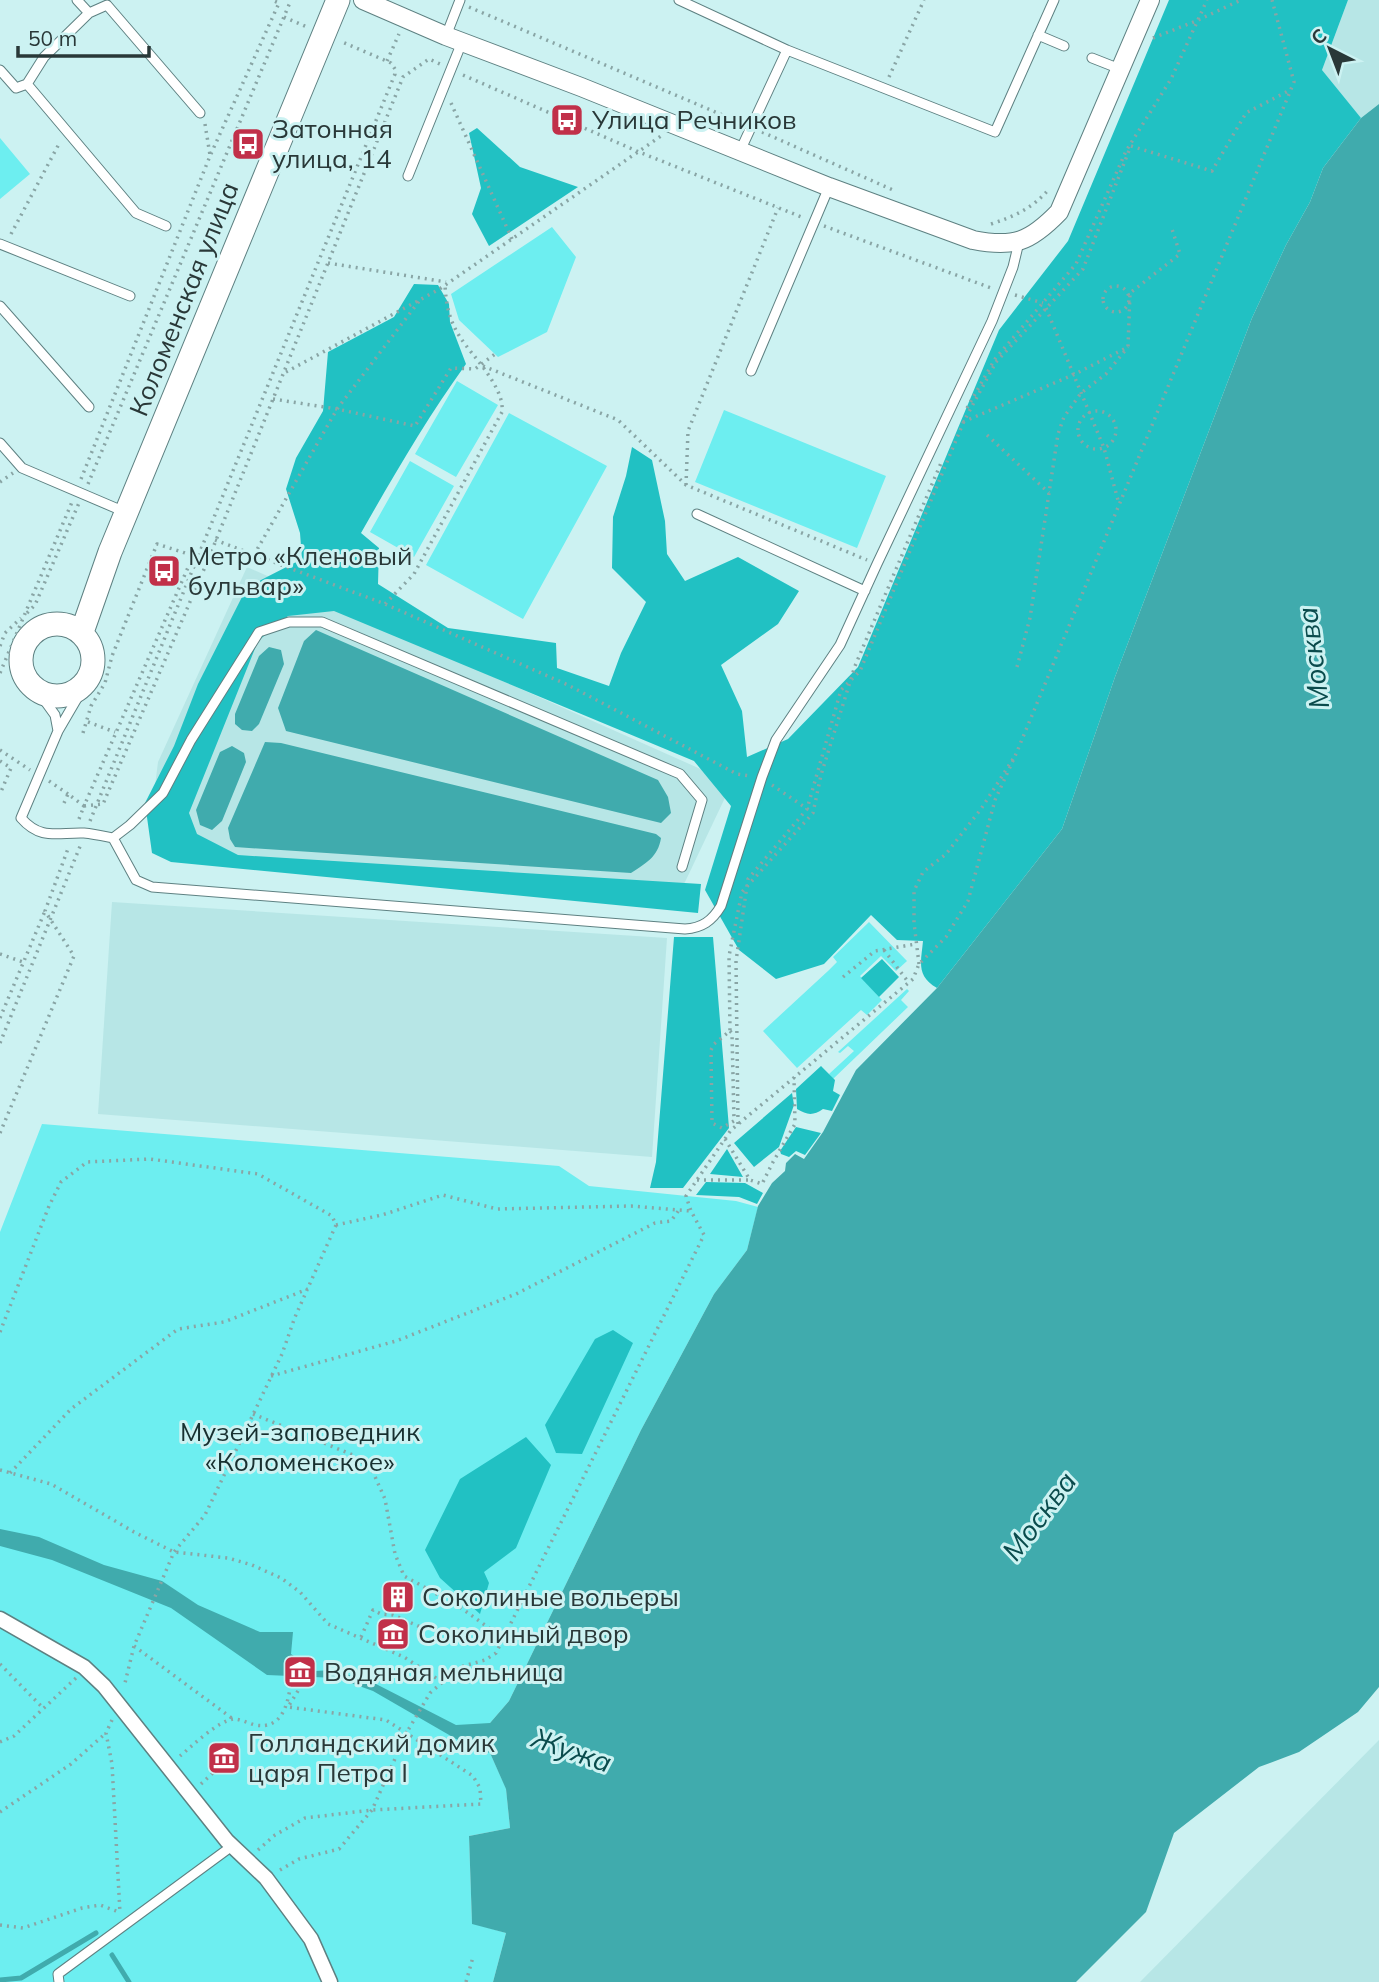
<svg xmlns="http://www.w3.org/2000/svg" width="1379" height="1982" font-family="Mulish,sans-serif">
	<style>
		.built { fill: #b7e6e6 }
		.green { fill: #6deef0 }
		.forest { fill: #21c1c3 }
		.water { fill: #40abad }
		.lines { fill: none; stroke-linecap: round; stroke-linejoin: round }
		.stream { stroke: #40abad; stroke-width: 5 }
		.service-casing { stroke: #5e8182; stroke-width: 11 }
		.pedestrian-casing { stroke: #5e8182; stroke-width: 17 }
		.minor-casing { stroke: #5e8182; stroke-width: 20 }
		.tertiary-casing { stroke: #5e8182; stroke-width: 25 }
		.path { stroke: #89a5a5; stroke-width: 3.5; stroke-dasharray: 2 5; stroke-linecap: butt }
		.service { stroke: #fff; stroke-width: 9 }
		.pedestrian { stroke: #fff; stroke-width: 14 }
		.minor { stroke: #fff; stroke-width: 18 }
		.tertiary { stroke: #fff; stroke-width: 23 }
		.labels { text-anchor: middle; stroke-width: 6; stroke-linejoin: round; paint-order: stroke }
		.poi-label { font-size: 26px; fill: #293838; stroke: #ccf2f2; text-anchor: start }
		.street-label { font-size: 26px; fill: #293838; stroke: #ccf2f2 }
		.park-label { font-size: 26px; fill: #183030; stroke: #ccf2f2 }
		.water-label { font-size: 28px; font-style: italic; fill: #0a4b4c; stroke: #ccf2f2 }
	</style>
	<rect width="100%" height="100%" fill="#ccf2f2"/>
	<path class="built" d="M1348,0h31v104l-18,14 -39,-48z
		M247,567l485,216 -56,118 -504,-44 -19,-55 5,-40z
		M112,902l555,36 -15,219 -554,-43z
		M1379,1740v242h-239z"/>
	<path class="green" d="M0,138l30,36 -30,25z
		M552,227l24,30 -29,75 -49,25 -39,-37 -8,-26z
		M457,381l41,24 -42,72 -41,-23z
		M724,410l162,66 -29,72 -162,-66z
		M509,413l98,53 -84,153 -97,-54z
		M410,461l44,25 -40,71 -44,-25z
		M869,922l38,39 -11,10 -15,-15 -21,20 22,24 -15,15 -6,-5 -64,58 -34,-37 65,-60 9,-9 -4,-5z
		M907,989l2,2 -8,9 7,7 -75,72 -4,-5 25,-23 -6,-5 -8,7 -2,-1z
		M42,1124l517,42 30,20 147,15 22,6 -11,43 -33,44 -73,136 -132,271 -19,22v30l16,35 4,40 -41,8 3,87 34,10 -13,49h-493v-750z"/>
	<path class="forest" d="M1169,0h179l-26,70 39,48 -38,50 -13,34 -24,43 -34,73 -137,359 -53,152 -125,159c-21,-12 -16,-26 -14,-47l-26,-1 -26,-25 -47,49 -48,15 -37,-29 -34,-60 26,-84 -37,-45 -360,-150 -46,5 -30,25 -69,172 8,21 41,21 463,29 -3,29 -527,-51 -19,-9 -7,-50 29,-57 24,-62 46,-91 17,-13 41,-21 -2,-26 -14,-44 10,-31 27,-47 5,-59 66,-35 20,-33 24,1 11,19 1,18 16,42c-39,54 -72,111 -105,169l18,15 -1,36 70,44 108,15 1,25 52,18 12,-33 25,-51 -34,-34 1,-51 13,-41 6,-29 20,13 13,61 2,33 18,27 53,-24 61,34 -21,33 -57,41 21,46 5,46 41,-18 70,-72 141,-337 69,-89z
		M477,128l43,39 58,20 -89,59 -17,-32 9,-26 -12,-55z
		M674,937h39l16,191 -46,60h-33l6,-26z
		M882,959l17,18 -20,20 -18,-19z
		M821,1066l14,14 -2,11 7,4 -8,16 -9,-2c-10,7 -16,6 -26,0l-1,-20z
		M792,1093l2,12 -15,42 -25,20 -20,-24z
		M796,1127l25,6 -16,22 -9,-4 -7,6 -8,-3 -1,-3z
		M727,1149l16,28 -33,-3z
		M706,1182l39,1 18,10 -6,11 -18,-7 -43,-2z
		M613,1330l20,13 -51,111 -26,-1 -11,-28 50,-86z
		M526,1437l25,28 -35,83 -32,24 5,11 -9,31 -40,-36 -15,-28 35,-71z"/>
	<path class="water" d="M1379,104v1583l-21,25 -59,40 -40,15 -85,66 -28,79 -70,70h-583l13,-49 -34,-9 -3,-88 41,-8 -4,-39 -16,-36 -27,-10 -90,-52 -36,-13 -70,-3 -96,-67 -119,-48 -52,-14v-17l39,8 65,28 58,16 36,24 62,27h33l-2,22 24,17 19,-1 42,14 80,41 34,-2 19,-22 132,-271 73,-136 33,-44 11,-44 14,-23 13,-12 1,-8 9,-9 9,5 19,-27 33,-62 81,-82 125,-159 53,-152 137,-359 34,-73 24,-43 13,-34 38,-50z
		M316,630l342,150 10,17 3,16 -10,10 -375,-92 -8,-23 26,-67z
		M269,647l12,3 3,14 -25,60 -7,7 -10,-1 -7,-6v-10l24,-58z
		M265,742l16,1 375,91 5,4c-3,19 -15,25 -30,35l-396,-26 -5,-8 -2,-11z
		M232,746l12,7 2,9 -24,59 -10,9 -12,-5 -4,-15 24,-58z"/>
	<g class="lines">
		<path class="stream" d="M112,1955l17,27
			M0,1980l21,-2 75,-45"/>
		<defs>
			<path id="service" d="M679,0l108,50
				M89,13l18,-8 93,108
				M1038,35l26,11
				M446,36l14,-36
				M1092,58l28,11
				M0,70l16,18 11,-4 109,129 30,13
				M27,84l17,-27 45,-44 -12,-13
				M740,151l47,-101 208,82 59,-132
				M408,176l54,-134
				M0,244l130,52
				M0,306l89,101
				M751,371l78,-184
				M0,443l22,25 103,44
				M697,514l168,77
				M86,683l-28,48 -37,87c20,23 37,14 63,15 10,1 19,3 29,5
				M37,690l18,25 3,16
				M682,867l20,-67 -22,-26 -358,-152h-33l-30,10 -68,108 -28,53 -33,32 -17,13 23,42 16,7 533,42c17,-1 27,-8 36,-23l41,-129 14,-37 64,-95 37,-81 115,-243 21,-54 6,-25
				M59,1982l-1,-8 174,-128"/>
			<path id="pedestrian" d="M0,1619l84,48 20,19 123,155 39,37 45,61 19,43"/>
			<path id="minor" d="M363,0l83,36 135,51 248,100 144,53c41,8 57,2 86,-28l91,-212"/>
			<path id="tertiary" d="M21 660a36 36 0 1 1 72 0a36 36 0 1 1-72 0Z
				M82,632l28,-80 228,-552"/>
		</defs>
		<use href="#service" class="service-casing"/>
		<use href="#pedestrian" class="pedestrian-casing"/>
		<use href="#minor" class="minor-casing"/>
		<use href="#tertiary" class="tertiary-casing"/>
		<path class="path" d="M469,7l270,115
			M284,17l23,10
			M1153,38l43,-17 45,-21
			M387,61l12,-27
			M463,75l176,77 165,66
			M889,77l35,-77
			M451,103l61,136
			M205,124l5,31
			M762,132l131,58
			M1131,146l81,25 34,-58 44,-23
			M991,224c24,-8 42,-16 58,-35
			M824,226l167,62
			M11,234l49,-92
			M328,263l118,19
			M1103 299a13 13 0 1 1 26 0a13 13 0 1 1-26 0Z
			M1015,295l28,8
			M1046,308l58,140 15,56
			M483,366l135,54 68,65 181,75
			M286,372l152,-82 223,-154
			M273,399l64,10 78,17 36,-58 24,1 20,-15
			M967,408l28,-49 81,-95 50,-113 45,-72 36,-79
			M1078 430a19 19 0 1 1 38 0a19 19 0 1 1-38 0Z
			M963,422l110,-47 55,-28 2,-54 50,-39 -9,-28
			M987,435l62,58
			M81,479l129,-323 69,-153 -7,-3
			M0,482l13,-9
			M88,484l203,-484
			M686,485l2,-54 90,-223
			M215,540l170,64 183,81 169,89 13,2
			M254,555l83,-146 83,-109
			M385,604l29,-30 88,-162c3,-25 -30,-56 -42,-75 -11,-17 -14,-33 -15,-52
			M27,613l8,-8 44,-102
			M0,646l5,-13 16,-15
			M1017,667l13,-49 28,-184 6,-17 17,-24 25,-19 22,-27
			M0,673l72,-171
			M88,722l27,10
			M83,733l8,-27 14,-23 7,-27 45,-112 50,16
			M0,750l30,20
			M0,761l11,7 -11,26
			M49,781l19,13
			M772,785l37,25
			M64,803l4,-9 16,12 109,-250
			M79,819l5,-13 19,-2 105,-244 195,-483 26,-18 11,5
			M90,821l305,-747v-5l-4,-6 -51,-22
			M884,950l25,33
			M0,954l23,8
			M919,964l-5,-41v-32l9,-19 23,-18 35,-45 32,-50
			M843,977l32,-26 41,-7
			M0,1018l45,-107
			M730,1031l2,2 2,88 -12,7 -10,-5 -1,-73 3,-6 16,-13 -1,-75 13,-64 71,-79 8,-38 34,-109 86,-203
			M0,1043l81,-199
			M738,1124l-2,-163 12,-82 59,-70 34,-119 19,-19 104,-250 32,-59 87,-93 47,-121
			M0,1133l74,-177 -29,-45 24,-65
			M725,1139l25,41 12,4 11,-22 22,-38 -1,-47
			M697,1180h53
			M336,1225l46,-10 61,-20 54,14 134,-3 60,5
			M0,1332l49,-126 12,-24 26,-20 63,-3 108,15 74,42 4,9 -41,92 -13,37 -77,161 -31,37 -40,94 -10,41
			M271,1376l125,-35 120,-47 139,-71 16,-2 8,-11
			M253,1414l100,41 19,15 13,29 10,55 9,22 53,29 46,33
			M0,1470l51,14 83,48 40,20 54,6 24,7 29,13 19,14 28,32 76,33 38,25
			M10,1473l61,-64 107,-80 46,-7 84,-33
			M361,1637l12,-27 8,4 12,1 30,13
			M134,1646l99,73
			M0,1664l43,44
			M112,1720l-6,13 6,31 8,149
			M0,1742l14,-6 62,-58
			M180,1756c12,-10 39,-36 54,-37 6,0 14,4 21,6 28,5 33,-22 36,-43
			M201,1784l15,-14
			M0,1812l71,-48 35,-31
			M258,1850l17,-15 30,-17 67,-8 109,-6 -1,-16 -7,-12 -87,-56 -98,-13 13,-21
			M280,1870l19,-11 40,-10 33,-39 35,-78 23,-39 30,-26 25,-7 11,-7 208,-418 -13,-24 -5,-15 45,-66 182,-151 6,-15 27,-27 22,-36 27,-101 21,-46 278,-672 -22,-82
			M0,1925l23,3 59,-20 18,-3 19,7
			M466,1982l7,-25"/>
		<use href="#service" class="service"/>
		<use href="#pedestrian" class="pedestrian"/>
		<use href="#minor" class="minor"/>
		<use href="#tertiary" class="tertiary"/>
	</g>
	<defs>
		<symbol id="bus-square" viewBox="-11 -11 22 22"><rect x="-9" y="-9" width="18" height="18" rx="4" fill="#c13049" stroke="#ccf2f2"/><path d="M-5-6H5V4H4V6H2V4H-2V6H-4V4H-5ZM-3.5-4V0h7V-4ZM-3.5 1.2v1.5H-2V1.2ZM2 1.2v1.5H3.5V1.2Z" fill="#fff"/></symbol>
		<symbol id="building-square" viewBox="-11 -11 22 22"><rect x="-9" y="-9" width="18" height="18" rx="4" fill="#c13049" stroke="#ccf2f2"/><path d="M-4-6H4V6H1V3H-1V6H-4ZM-2.5-4.3h1.7v1.8h-1.7ZM.8-4.3h1.7v1.8H.8ZM-2.5-1h1.7V.8h-1.7ZM.8-1h1.7V.8H.8Z" fill="#fff"/></symbol>
		<symbol id="museum-square" viewBox="-11 -11 22 22"><rect x="-9" y="-9" width="18" height="18" rx="4" fill="#c13049" stroke="#ccf2f2"/><path d="M0-6L6-3V-2H-6V-3ZM-5-1h2V3h-2ZM-1-1h2V3h-2ZM3-1h2V3H3ZM-6 4H6V6H-6Z" fill="#fff"/></symbol>
	</defs>
	<g fill-rule="evenodd">
		<use href="#bus-square" x="548" y="101" width="38" height="38"/>
		<use href="#bus-square" x="229" y="125" width="38" height="38"/>
		<use href="#bus-square" x="145" y="552" width="38" height="38"/>
		<use href="#building-square" x="379" y="1578" width="38" height="38"/>
		<use href="#museum-square" x="374" y="1615" width="38" height="38"/>
		<use href="#museum-square" x="281" y="1653" width="38" height="38"/>
		<use href="#museum-square" x="205" y="1739" width="38" height="38"/>
	</g>
	<g class="labels">
		<g class="poi-label">
			<text x="592" y="129">Улица Речников</text>
			<text x="272" y="138">Затонная<tspan x="272" dy="30">улица, 14</tspan></text>
			<text x="188" y="565">Метро «Кленовый<tspan x="188" dy="30">бульвар»</tspan></text>
			<text x="422" y="1606">Соколиные вольеры</text>
			<text x="418" y="1643">Соколиный двор</text>
			<text x="324" y="1681">Водяная мельница</text>
			<text x="248" y="1752">Голландский домик<tspan x="248" dy="30">царя Петра I</tspan></text>
		</g>
		<g class="street-label">
			<text transform="translate(184 299) rotate(-68)" y="9">Коломенская улица</text>
		</g>
		<g class="park-label">
			<text x="300" y="1441">Музей-заповедник<tspan x="300" dy="30">«Коломенское»</tspan></text>
		</g>
		<g class="water-label">
			<text transform="translate(1313 658) rotate(-97)" y="10">Москва</text>
			<text transform="translate(1039 1516) rotate(-53)" y="10">Москва</text>
			<text transform="translate(572 1750) rotate(19)" y="10">Жужа</text>
		</g>
	</g>
	<g transform="translate(1330 49) rotate(318)" stroke="#ccf2f2" stroke-width="5" paint-order="stroke">
	<path d="M0-5L12 26L0 18L-12 26Z" fill="#293838"/>
	<text y="-10" font-size="19" font-weight="bold" text-anchor="middle" fill="#293838">С</text>
	</g>
	<path d="M18 46v10h131v-10" fill="none" stroke="#293838" stroke-width="3.5"/>
	<text x="28" y="46" font-size="21" fill="#293838" stroke="#ccf2f2" stroke-width="5" paint-order="stroke">50 m</text>
</svg>
